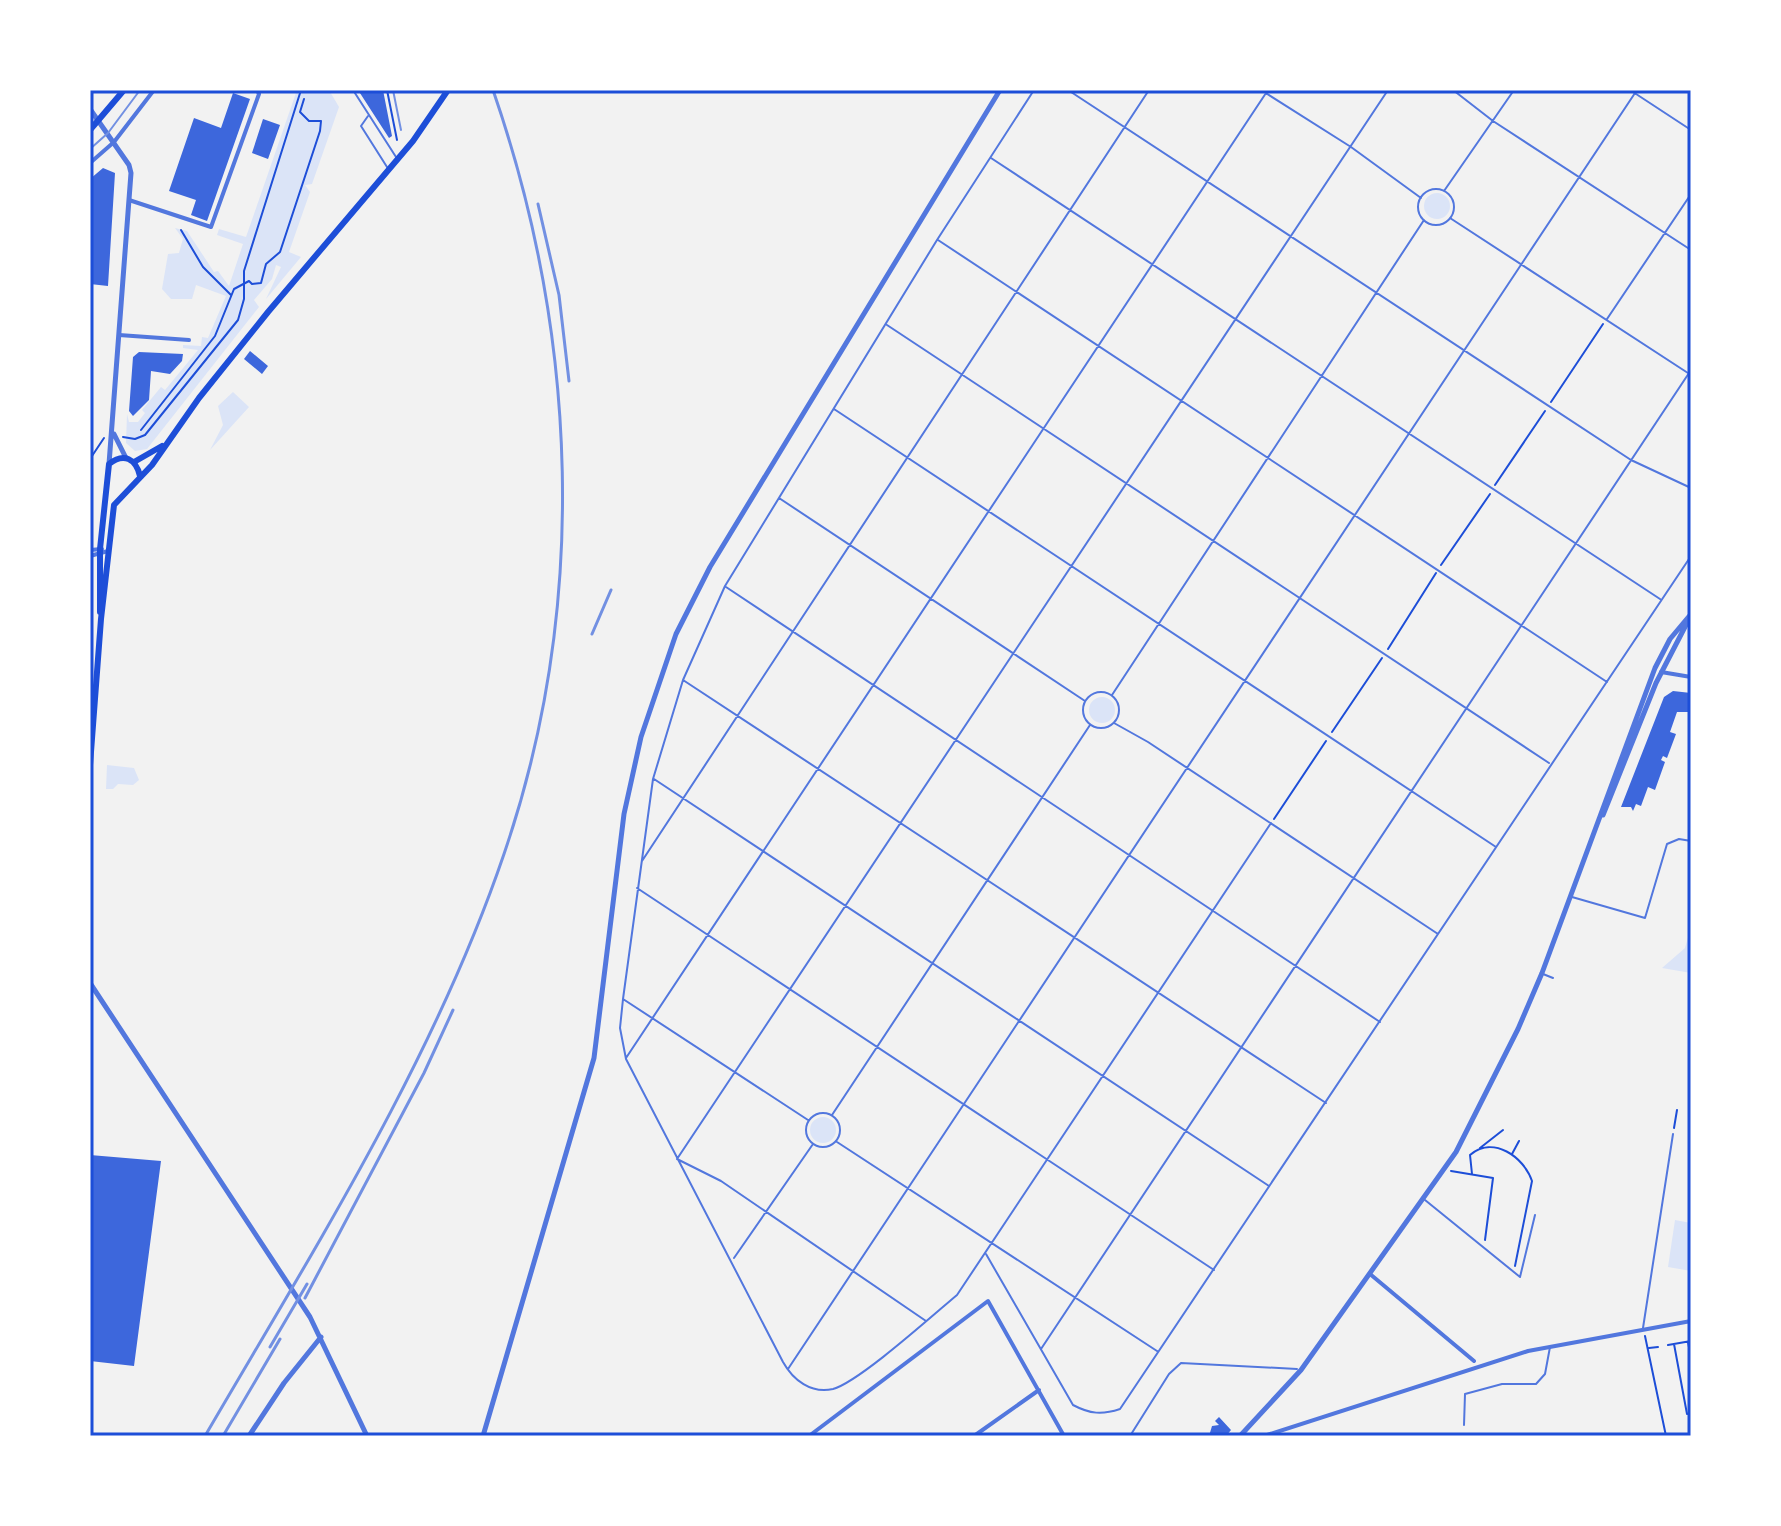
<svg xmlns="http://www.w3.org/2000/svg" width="1781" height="1526" font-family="Cabin,sans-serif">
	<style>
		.green { fill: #dbe4f7 }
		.building { fill: #3d67dc }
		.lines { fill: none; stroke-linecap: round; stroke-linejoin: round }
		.path { stroke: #1d4ed8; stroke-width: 2 }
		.service { stroke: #5277de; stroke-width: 2 }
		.minor { stroke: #5277de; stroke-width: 4 }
		.tertiary { stroke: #5277de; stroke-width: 5 }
		.secondary { stroke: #1d4ed8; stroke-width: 6 }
		.primary { stroke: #1d4ed8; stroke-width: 6 }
		.tram { stroke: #7290e2; stroke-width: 2 }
		.rail { stroke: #7290e2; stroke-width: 3 }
		.neatline { fill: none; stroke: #1d4ed8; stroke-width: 3 }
	</style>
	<rect width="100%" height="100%" fill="#f2f2f2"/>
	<path class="green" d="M297,90h32l10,17 -27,77 -7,1 5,7 -21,60 12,5 -35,42 15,-32 -5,-2 -4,14 -18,21 5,7 -112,142 -12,2 -9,-8 1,-29 2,8h9l7,-9 -3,-3 19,-23 4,3 33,-40 -15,-2v-3l18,1 1,-9 6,1 18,-42 -30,-11 -4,14h-21l-9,-10 6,-35 11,-1 4,-14 -8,-11 12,3 27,41 4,-1 11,15 14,-42 -26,-9 2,-6 27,8z
		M1424 206a13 13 0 1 1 26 0a13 13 0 1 1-26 0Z
		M233,392l16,15 -39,43 13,-25 -5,-19z
		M1089 710a13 13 0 1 1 26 0a13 13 0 1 1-26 0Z
		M107,765l27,3 5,12 -6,5 -15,-1 -5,5h-7z
		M1691,927v46l-29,-5 23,-20z
		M810 1130a13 13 0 1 1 26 0a13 13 0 1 1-26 0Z
		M1675,1220l16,3v48l-23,-4z"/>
	<path class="building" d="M358,90h25l9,46 -3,2z
		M233,93l17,6 -43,122 -16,-6 5,-15 -27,-9 25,-73 27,10z
		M263,119l17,6 -12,34 -16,-6z
		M103,168l12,5 -7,113 -18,-2v-105z
		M250,351l18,15 -6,8 -18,-15z
		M139,352l44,2 -1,7 -12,13 -19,-3 -2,29 -16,16 -4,-5 4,-54z
		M1673,691l18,2v19h-14l-7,20 6,2 -9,24 -4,-2 -2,4 4,2 -10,28 -7,-3 -7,19 -5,-2 -3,7 -2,-4h-10l43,-110z
		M90,1155l71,6 -27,205 -44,-5z
		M1219,1417l12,13 -5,6h-17l3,-10 7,-1 -4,-4z"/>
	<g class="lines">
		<path class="path" d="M387,90l10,50
			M181,230l22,37 28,28
			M1551,402l52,-78
			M141,430l74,-94 19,-47 15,-8 3,3 9,-1 5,-19 14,-12 40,-121 1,-10h-12l-9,-9 4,-13
			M123,437l12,2 10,-4 93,-115 6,-21v-28l57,-181
			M90,459l14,-21
			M1495,485l50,-74
			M1441,565l49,-71
			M1388,649l48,-76
			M1332,732l50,-74
			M1274,819l52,-78
			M1674,1128l3,-18
			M1480,1148l23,-18
			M1512,1154l7,-13
			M1451,1171l42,7 -8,62
			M1472,1174l-2,-19c23,-20 54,2 62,26l-17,85
			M1645,1336l21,100
			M1688,1342l3,16
			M1674,1344l13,70 4,-1
			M1668,1345l23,-4
			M1649,1348l9,-1"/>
		<path class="service" d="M353,90l43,67
			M1034,90l-97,150 -212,346 -42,94 -30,99 -30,220 -3,29 6,31 157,303c10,18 28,32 50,27 26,-7 100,-74 124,-94l314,-472
			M1068,90l563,370 60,28
			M1261,90l90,57 70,51
			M1453,90l40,31 198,129
			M1630,90l61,40
			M368,116l-7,10 26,41
			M991,158l669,441
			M1418 207a18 18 0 1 1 36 0a18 18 0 1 1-36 0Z
			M1444,191l70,-101
			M1450,218l241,157
			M938,240l669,442
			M1607,319l84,-125
			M887,325l662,438
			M834,409l662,438
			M779,498l306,203
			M726,587l654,435
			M683,680l643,423
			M1083 710a18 18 0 1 1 36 0a18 18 0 1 1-36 0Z
			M1112,695l312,-475
			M1114,723l34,19 290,192
			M654,779l615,407
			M642,861l507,-771
			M637,888l577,382
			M1572,897l73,21 22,-74 12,-5 12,2
			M1543,974l10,4
			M623,999l185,121
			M626,1058l642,-968
			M806 1130a17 17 0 1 1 34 0a17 17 0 1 1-34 0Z
			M832,1115l258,-390
			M837,1142l320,209
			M1425,1200l95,77 15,-62
			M986,1254l87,151c17,9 29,10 47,4l571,-853
			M734,1258l79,-114
			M926,1321l-205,-140 -44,-22 711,-1069
			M1643,1328l30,-194
			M1041,1349l650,-979
			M788,1369l847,-1276
			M1464,1425l1,-31 37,-10h34l9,-10 5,-27
			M1130,1436l39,-62 12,-11 116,6"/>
		<path class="minor" d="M90,163l24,-21 40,-52
			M129,200l82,27 48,-133 -2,-4
			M119,335l70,5
			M90,550l12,-1
			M90,556l18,-5
			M1661,672l30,5
			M1370,1274l104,87
			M1241,1435l14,1
			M809,1436l179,-135 76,135
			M974,1436l65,-46
			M1264,1436l264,-85 163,-30"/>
		<path class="tertiary" d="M90,109l39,56 2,8 -22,291
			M114,434l12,24
			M1603,815l53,-132 31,-60
			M90,983l220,334 57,119
			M249,1436l35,-53 37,-46
			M483,1436l111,-378 30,-244 17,-77 35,-103 34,-67 290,-477
			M1240,1436l61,-66 155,-218 62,-123 24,-56 113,-305 15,-29 21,-25"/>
		<path class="secondary" d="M134,462l28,-16
			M100,612v-63l9,-85c15,-12 27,-5 31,12
			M90,765l11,-146 13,-114 38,-40 47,-67 69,-86 145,-171 35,-51"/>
		<path class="primary" d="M90,130l34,-40"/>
		<path class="tram" d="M393,90l8,40
			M90,149l18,-16 32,-43"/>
		<path class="rail" d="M538,204l21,91 10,86
			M592,634l19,-44
			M305,1298l119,-225 29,-63
			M270,1347l37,-63
			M205,1436c109,-187 229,-376 299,-582 85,-248 74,-518 -11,-764
			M223,1436l57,-97"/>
	</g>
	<rect width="1781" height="1526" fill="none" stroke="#ffffff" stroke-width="184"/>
	<rect x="92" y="92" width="1597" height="1342" class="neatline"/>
</svg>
